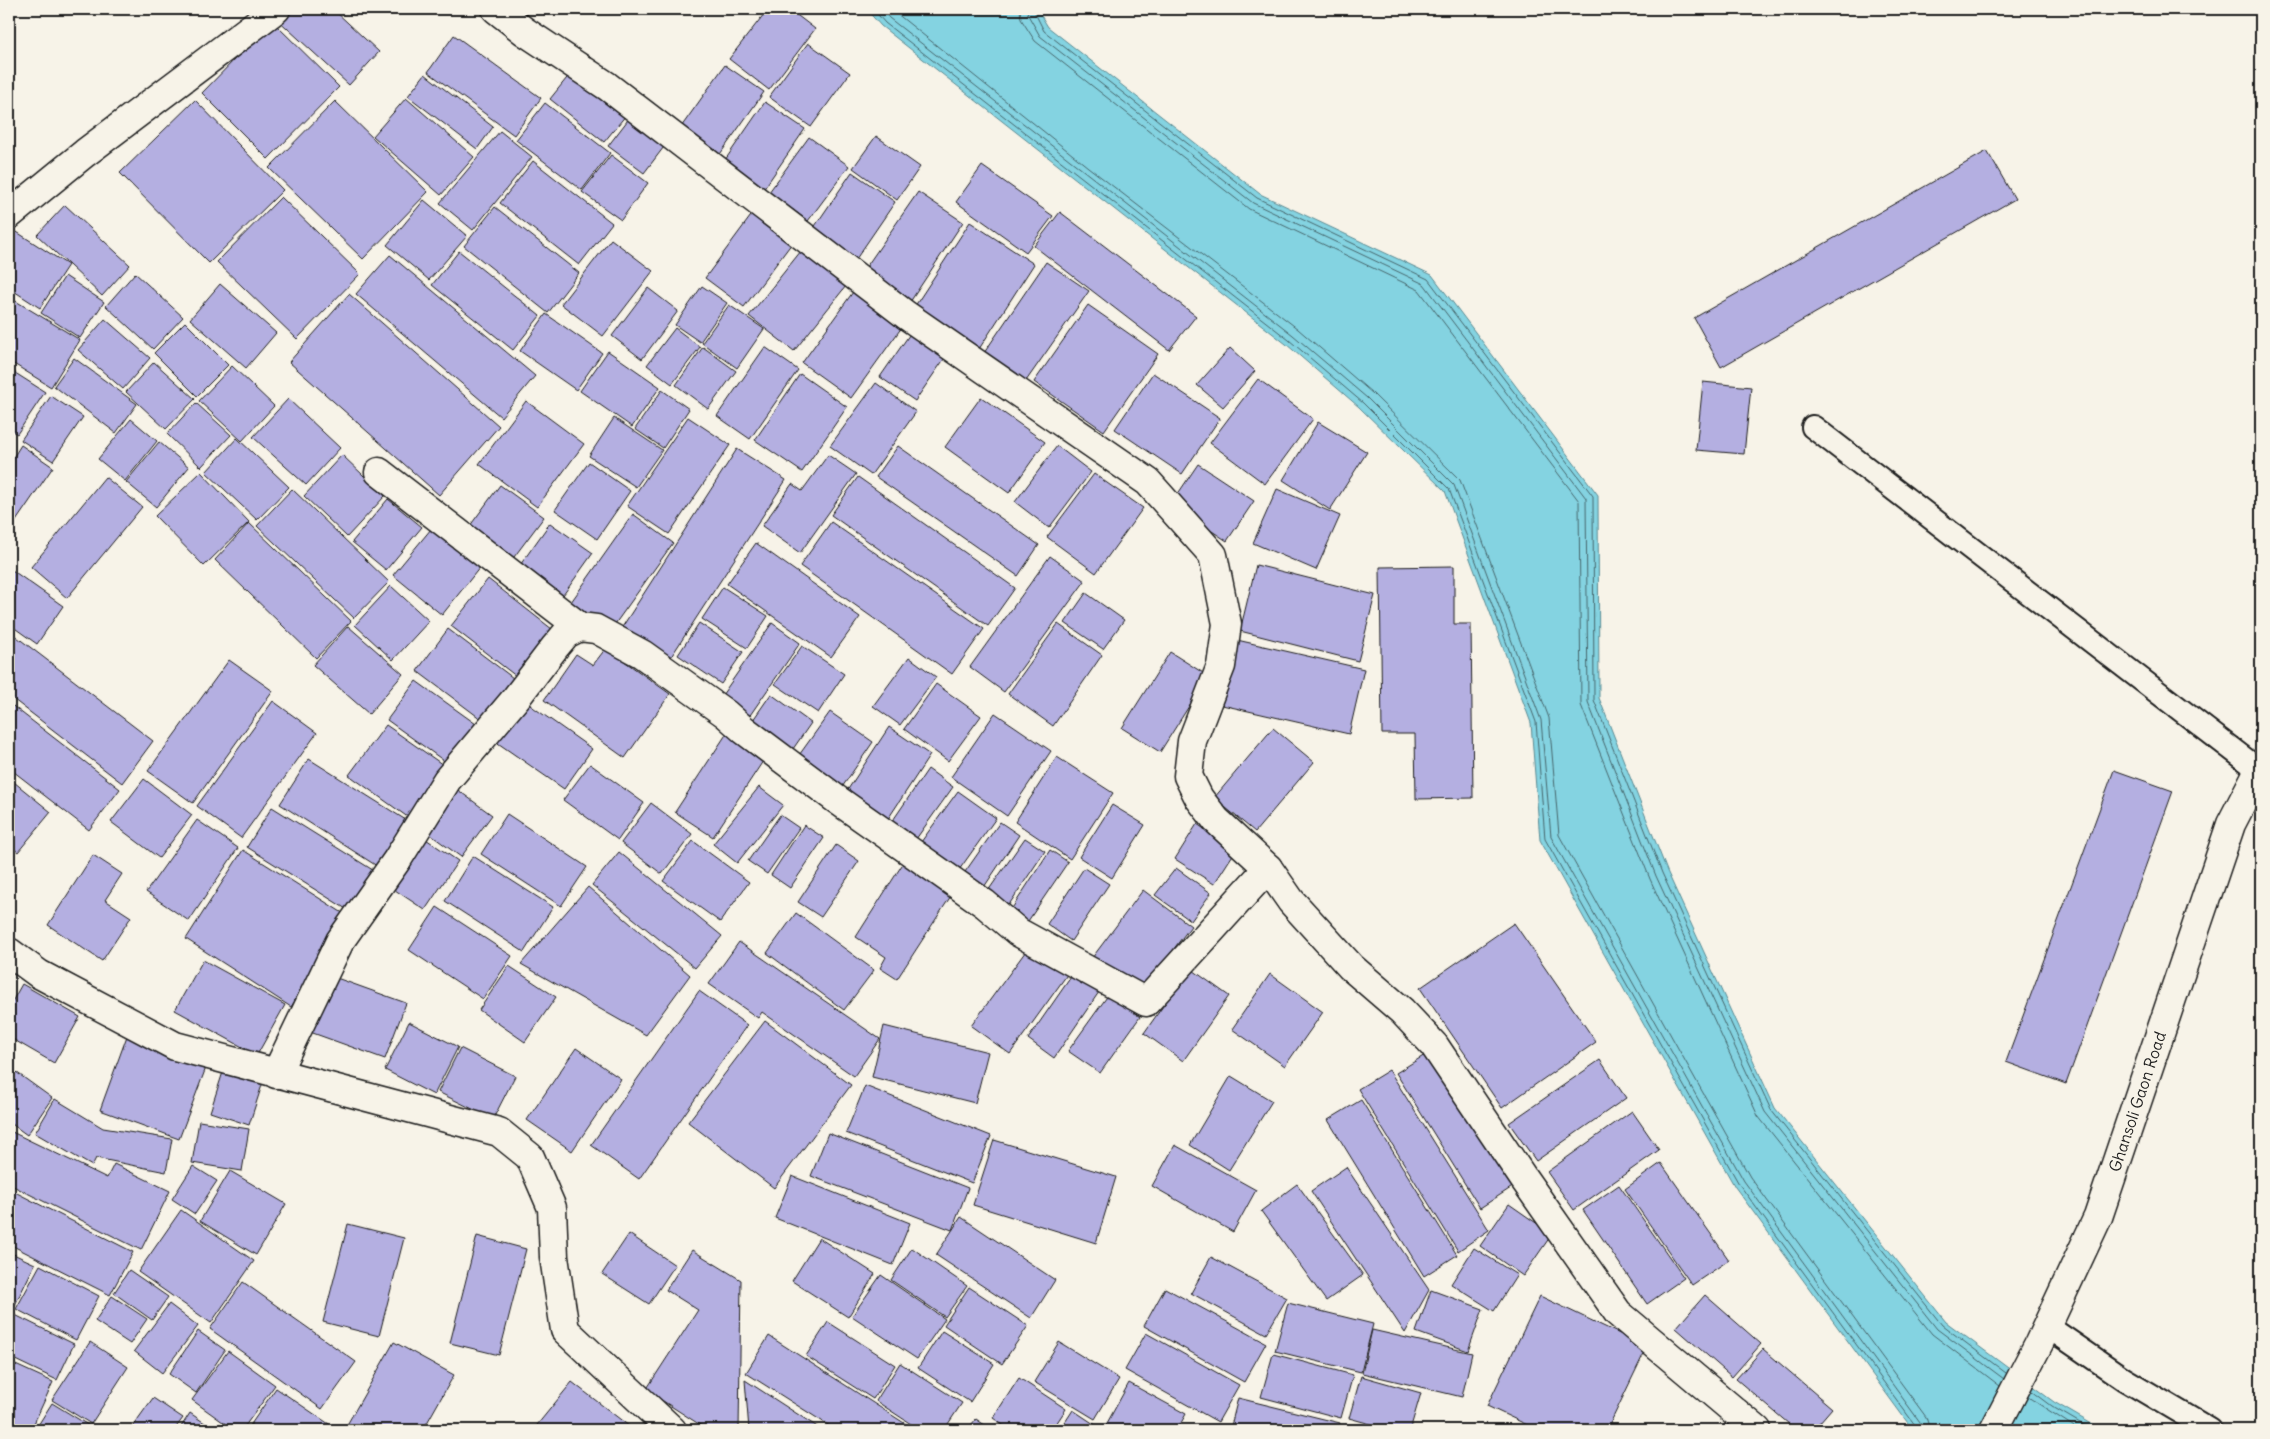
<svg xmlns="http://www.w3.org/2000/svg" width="2270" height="1439" font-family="Delius,sans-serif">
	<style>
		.water { fill: #84d3e1; stroke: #5a8a92 }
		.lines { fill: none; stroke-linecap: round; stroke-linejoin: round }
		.shore { stroke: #46656b; stroke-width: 1 }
		.building { fill: #b4afe1; stroke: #1c1c1c }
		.service-casing { stroke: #1c1c1c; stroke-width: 26 }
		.minor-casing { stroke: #1c1c1c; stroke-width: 31 }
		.service { stroke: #f7f3e8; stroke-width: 22 }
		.minor { stroke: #f7f3e8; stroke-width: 28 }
		.labels { text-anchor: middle; stroke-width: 4; stroke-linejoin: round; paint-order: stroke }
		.street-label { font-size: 16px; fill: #1c1c1c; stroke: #f7f3e8 }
	</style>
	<rect width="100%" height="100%" fill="#f7f3e8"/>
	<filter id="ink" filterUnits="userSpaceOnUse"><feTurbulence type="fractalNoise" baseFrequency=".02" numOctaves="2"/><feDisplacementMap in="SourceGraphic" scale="10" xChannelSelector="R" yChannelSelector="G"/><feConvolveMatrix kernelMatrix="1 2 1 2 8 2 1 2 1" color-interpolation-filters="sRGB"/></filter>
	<g filter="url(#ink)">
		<path class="water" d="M866,9h171l11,18 212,167 172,81 166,220 1,203 68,173 108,237 171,214 108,80 48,28h-189l-178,-243 -195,-347 -9,-117 -86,-232 -86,-84 -73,-63 -405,-318z"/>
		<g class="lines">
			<path class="shore" d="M873,9l12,14 404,317 74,63 86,86 87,233 9,117 194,345 176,241 1,5
				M881,9l8,9 404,317 74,63 87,87 87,235 10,117 193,344 176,241 3,8
				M891,9l197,158 210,162 74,64 88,87 89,238 10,117 191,342 176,240 4,13
				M1020,9l1,10 14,22 214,168 170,81 160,211 2,204 69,174 108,237 174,218 68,52
				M1027,9l1,6 12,21 213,167 171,81 162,214 2,204 68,174 109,236 172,217 67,50
				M1033,9l11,22 213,167 171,81 165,217 1,204 68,173 109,237 171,215 64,48
				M2031,1391l20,15 41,24
				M2028,1397l51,33"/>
		</g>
		<path class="building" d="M282,9h51l46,43 -30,33 -74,-68z
			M768,9h21l26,20 -46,61 -40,-31z
			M272,21l67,66 -71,72 -66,-66z
			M454,35l87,63 -27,37 -86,-63z
			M808,43l42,30 -39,54 -42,-30z
			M725,65l39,27 -46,65 -39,-27z
			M575,68l56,41 -27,33 -54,-43z
			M425,74l68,53 -16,22 -69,-53z
			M406,98l68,59 -33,38 -68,-59z
			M195,100l88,90 -74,73 -89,-90z
			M335,101l93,91 -65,67 -94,-91z
			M765,102l40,27 -42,61 -40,-27z
			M545,103l65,50 -28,37 -66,-50z
			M634,112l36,27 -26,34 -36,-27z
			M500,131l32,26 -59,73 -33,-27z
			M876,136l44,31 -23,33 -44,-32z
			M809,137l40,29 -41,55 -39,-29z
			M1987,151l28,48 -294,168 -27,-49z
			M611,155l37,28 -27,37 -39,-28z
			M533,161l79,62 -33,42 -79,-62z
			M982,166l71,50 -27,36 -70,-50z
			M852,172l43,30 -39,57 -43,-30z
			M918,192l45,30 -53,80 -46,-32z
			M281,197l79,77 -63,65 -80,-77z
			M424,200l43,36 -38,44 -42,-35z
			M65,205l65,60 -28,31 -65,-61z
			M495,207l84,66 -31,40 -84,-67z
			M756,209l39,30 -51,68 -39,-29z
			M1060,212l136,104 -27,34 -135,-104z
			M970,222l64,42 -55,85 -64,-43z
			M9,227l59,38 -28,43 -31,-20z
			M611,239l42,32 -50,65 -42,-32z
			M805,246l45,35 -56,70 -45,-35z
			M459,251l81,65 -27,34 -81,-65z
			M390,255l145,121 -34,41 -145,-123z
			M1046,262l43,29 -63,90 -42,-28z
			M135,273l48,44 -30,32 -47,-43z
			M65,276l39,26 -24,36 -39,-25z
			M220,284l56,49 -30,35 -56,-49z
			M702,286l25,17 -27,39 -25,-17z
			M648,288l30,23 -36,48 -30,-23z
			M853,292l49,35 -51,71 -49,-35z
			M349,294l150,132 -60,69 -150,-133z
			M9,297l71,43 -29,47 -42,-26z
			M729,305l35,24 -27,39 -35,-25z
			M1088,305l70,49 -54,77 -70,-49z
			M546,314l56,39 -26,37 -56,-39z
			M105,319l45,39 -27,31 -45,-39z
			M185,322l43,43 -31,31 -43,-43z
			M675,328l25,19 -28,37 -25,-19z
			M914,328l35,24 -34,49 -35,-24z
			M703,347l33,24 -28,38 -32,-24z
			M765,347l33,23 -48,69 -33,-23z
			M1230,348l25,23 -32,36 -26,-22z
			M608,351l52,36 -28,40 -52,-36z
			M74,358l63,46 -21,29 -62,-47z
			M154,362l41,37 -29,30 -40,-37z
			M232,366l42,40 -32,35 -43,-40z
			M9,369l36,23 -28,42 -8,-5z
			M1153,373l67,45 -38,56 -67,-45z
			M800,374l47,33 -45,65 -47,-32z
			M1258,379l55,40 -48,65 -55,-41z
			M1703,382l48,5 -7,67 -48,-4z
			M876,383l40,29 -45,63 -41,-29z
			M662,390l27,19 -26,39 -28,-19z
			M51,396l32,21 -30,44 -32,-21z
			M981,397l64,45 -36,51 -64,-46z
			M288,399l52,49 -34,37 -53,-48z
			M526,401l58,43 -47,63 -58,-43z
			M196,403l35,32 -30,32 -34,-33z
			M688,417l42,28 -61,89 -42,-28z
			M614,418l48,32 -26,37 -47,-31z
			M131,419l26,22 -32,40 -27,-22z
			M1318,422l49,30 -37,58 -47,-30z
			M237,438l52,49 -32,33 -51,-48z
			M159,442l30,25 -33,40 -30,-25z
			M21,445l32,22 -39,57 -5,-4v-56z
			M898,446l141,99 -21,31 -142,-99z
			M1057,446l34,26 -42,56 -34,-26z
			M737,449l49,31 -119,183 -48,-31z
			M342,455l43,41 -38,41 -43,-41z
			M828,455l28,19 -56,79 -38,-27 30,-42 10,7z
			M589,462l41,29 -33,48 -42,-29z
			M1198,464l56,37 -27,40 -56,-37z
			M201,472l48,50 -45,44 -49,-50z
			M1094,474l49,34 -47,65 -49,-36z
			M105,477l37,30 -75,91 -36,-31z
			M858,477l157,111 -27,38 -157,-111z
			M500,485l44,32 -36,48 -44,-31z
			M292,489l97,93 -35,36 -97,-92z
			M1277,489l63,27 -24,54 -63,-27z
			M388,499l34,28 -36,43 -34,-28z
			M633,514l40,29 -63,88 -39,-29z
			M831,522l153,107 -32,45 -152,-108z
			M249,523l102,98 -35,37 -101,-98z
			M436,523l48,39 -42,53 -49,-40z
			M550,523l43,30 -37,52 -43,-30z
			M756,543l104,74 -29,40 -104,-73z
			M1050,556l35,25 -81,111 -34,-25z
			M1256,565l119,30 -17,66 -118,-30z
			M1454,566v58h17l2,174 -57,1 -1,-65h-33l-2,-167z
			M9,568l54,38 -26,38 -28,-20z
			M488,579l69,54 -36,47 -70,-54z
			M391,586l38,35 -36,39 -38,-35z
			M723,587l45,29 -21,32 -45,-29z
			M1086,593l38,27 -21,29 -38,-26z
			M699,623l44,29 -22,32 -43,-29z
			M772,623l28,20 -54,78 -28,-20z
			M1058,624l44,31 -49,71 -45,-32z
			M348,626l55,48 -34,40 -56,-49z
			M448,629l69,52 -32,41 -68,-51z
			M9,631l144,110 -31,42 -113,-87z
			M1237,640l127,29 -15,65 -127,-29z
			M802,646l42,28 -26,39 -43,-29z
			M606,648l64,46 -45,64 -81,-58 32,-46 17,11z
			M1170,652l38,24 -48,76 -38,-24z
			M909,657l27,20 -36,48 -27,-19z
			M229,660l44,31 -80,112 -45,-32z
			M416,681l60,43 -29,39 -60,-43z
			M936,684l45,32 -33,45 -44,-32z
			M771,694l40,29 -25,36 -40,-29z
			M520,698l72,51 -28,40 -72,-50z
			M273,701l44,32 -76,105 -44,-32z
			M9,703l111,86 -31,41 -80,-62z
			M830,712l43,30 -37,54 -44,-31z
			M995,713l56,38 -44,65 -56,-39z
			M386,725l60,42 -37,51 -60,-43z
			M889,727l41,28 -48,73 -41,-28z
			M1273,728l41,34 -59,70 -41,-34z
			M729,730l38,25 -54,82 -38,-25z
			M1057,757l56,36 -43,66 -55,-37z
			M309,759l100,63 -29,46 -100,-64z
			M590,764l54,39 -26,37 -55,-40z
			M928,769l25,18 -42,59 -24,-17z
			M2114,770l59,21 -107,293 -60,-22z
			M9,778l42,34 -33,40 -9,-7z
			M144,779l48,36 -33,43 -48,-36z
			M451,785l41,30 -31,42 -41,-30z
			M759,787l24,18 -46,58 -24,-19z
			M958,791l38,27 -37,52 -38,-28z
			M651,803l41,31 -30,40 -41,-31z
			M1112,805l33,20 -33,53 -33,-21z
			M272,807l104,65 -25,40 -104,-65z
			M507,814l80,53 -26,39 -80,-52z
			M780,815l19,13 -32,46 -19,-13z
			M197,820l41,28 -49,73 -43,-29z
			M1000,822l19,13 -41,61 -20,-14z
			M1197,824l39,26 -22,34 -39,-25z
			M804,825l20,13 -34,50 -19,-13z
			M420,835l38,26 -33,49 -39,-26z
			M1025,838l20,13 -43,64 -21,-14z
			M693,841l56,41 -29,40 -57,-41z
			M836,845l23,16 -38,56 -23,-15z
			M243,850l106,67 -58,90 -105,-68z
			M1050,850l18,12 -42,62 -17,-11z
			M619,852l103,84 -27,32 -103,-83z
			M909,854l49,31 -61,94 -17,-11 6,-11 -30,-20z
			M93,855l29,19 -17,26 26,17 -29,44 -54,-36z
			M473,856l80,51 -29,45 -79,-51z
			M1084,868l25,16 -38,57 -24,-17z
			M1176,868l35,25 -20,28 -36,-26z
			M588,887l102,88 -44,60 -125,-71z
			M1143,890l48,36 -51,68 -48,-36z
			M437,907l75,49 -29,43 -74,-49z
			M796,913l78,57 -30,40 -77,-57z
			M1514,923l82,119 -94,66 -82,-120z
			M739,942l141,97 -26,37 -92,-64 -4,6 -49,-34z
			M1031,944l38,28 -59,82 -39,-28z
			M203,960l82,45 -28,50 -82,-45z
			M509,966l47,31 -31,45 -46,-32z
			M1190,968l39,28 -46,65 -39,-28z
			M1073,974l26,18 -45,66 -26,-19z
			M1270,974l53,38 -38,54 -53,-37z
			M331,976l75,27 -21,56 -75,-27z
			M22,984l58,33 -26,46 -45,-26v-30z
			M699,991l48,34 -108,154 -48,-34z
			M1109,994l31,23 -40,56 -32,-22z
			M765,1021l86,64 -77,103 -86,-66z
			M409,1022l49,25 -24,48 -49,-25z
			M884,1026l104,26 -13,51 -103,-26z
			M127,1036l80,29 -28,74 -79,-29z
			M460,1048l55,28 -22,43 -55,-27z
			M576,1048l45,31 -49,72 -45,-31z
			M1433,1050l84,134 -37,24 -84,-135z
			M1600,1060l26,38 -90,63 -27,-38z
			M9,1067l43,31 -25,37 -18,-13z
			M224,1069l39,13 -14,43 -39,-13z
			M1389,1070l100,160 -31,21 -100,-162z
			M1231,1076l41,25 -43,69 -39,-25z
			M865,1086l126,50 -19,47 -126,-50z
			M55,1099l48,29 69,11 -6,33 -70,-14 -4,8 -57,-33z
			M1361,1100l96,155 -33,21 -96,-156z
			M1632,1111l27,39 -85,60 -27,-38z
			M199,1121l50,8 -7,42 -50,-8z
			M12,1132l95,46 7,-14 56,27 -29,59 -132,-66v-46z
			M828,1133l140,55 -16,42 -141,-54z
			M994,1140l122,37 -20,66 -123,-38z
			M1175,1145l81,45 -23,42 -81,-46z
			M1661,1163l68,97 -37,25 -67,-96z
			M193,1166l24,15 -22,33 -23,-15z
			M1346,1167l83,123 -24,43 -94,-142z
			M230,1171l56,33 -30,51 -56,-34z
			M792,1176l118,47 -17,42 -118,-47z
			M1297,1184l66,91 -37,26 -65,-90z
			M1619,1185l65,93 -37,26 -64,-94z
			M9,1189l124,63 -23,43 -101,-51z
			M1509,1204l43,30 -29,42 -43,-30z
			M181,1210l73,51 -43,62 -73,-51z
			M961,1217l94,63 -24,38 -95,-63z
			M348,1224l56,14 -25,98 -56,-14z
			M629,1234l46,31 -26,39 -47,-30z
			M477,1236l49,13 -27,106 -49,-12z
			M819,1238l56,36 -27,43 -56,-36z
			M912,1248l55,38 -22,31 -54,-37z
			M1474,1248l43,27 -23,36 -43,-27z
			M692,1250l49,30 -2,150h-31l-62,-40 52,-80 -32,-20z
			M9,1252l26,12 -22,45 -4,-2z
			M1211,1257l76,41 -21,36 -75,-41z
			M40,1265l59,31 -23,44 -60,-31z
			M129,1270l39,27 -16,23 -38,-27z
			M881,1275l64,44 -28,40 -65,-43z
			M243,1282l113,80 -34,47 -112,-80z
			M969,1287l59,39 -26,38 -58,-39z
			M1165,1288l101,55 -22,39 -100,-56z
			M1431,1290l52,19 -15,42 -52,-19z
			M1705,1295l56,49 -29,33 -56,-49z
			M112,1296l35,23 -17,25 -35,-23z
			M1540,1296l107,51 -40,83h-69l-51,-24z
			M1288,1303l85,21 -12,48 -86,-21z
			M169,1304l29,22 -36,47 -28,-22z
			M9,1312l65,32 -17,36 -48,-23z
			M828,1322l67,43 -22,34 -67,-43z
			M1372,1330l100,23 -10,44 -100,-24z
			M198,1331l27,19 -29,43 -27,-19z
			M942,1331l52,33 -24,38 -52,-34z
			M1146,1333l93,52 -21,37 -93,-52z
			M769,1336l146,94h-79l-90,-57z
			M90,1342l38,25 -37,57 -39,-24z
			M394,1342l60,33 -31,55h-79z
			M1059,1342l60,37 -24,40 -61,-37z
			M1763,1349l69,59 -19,22h-17l-60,-51z
			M228,1351l47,34 -33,45h-8l-42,-30z
			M1273,1354l80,21 -12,43 -80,-21z
			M9,1362l44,20 -22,48 -22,-1z
			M900,1363l62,40 -18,27h-24l-44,-29z
			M1361,1376l60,17 -11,37h-18l-43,-12z
			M1019,1378l47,31 -14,21h-42l-17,-12z
			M745,1380l77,50h-73z
			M572,1382l62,48h-101z
			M1129,1383l57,31 -9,16h-62l-9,-5z
			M276,1388l53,36 -4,6h-78z
			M153,1398l30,20 -9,12h-44z
			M1238,1398l102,25 -2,7h-108z
			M52,1403l44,27h-61z
			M1073,1410l30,20h-43z
			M190,1413l25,17h-36z
			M976,1419l16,11h-25z"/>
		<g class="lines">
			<defs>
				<path id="service" d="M1813,427l446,343
					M2047,1326l77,53 86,51"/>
				<g id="minor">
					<path d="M496,9l28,22 83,55 299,229 242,167 65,73 14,69 -6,42 -29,75 -4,35 11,22 17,22 52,48 23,33 60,66 51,44 32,34 90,134 94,134 139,117"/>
					<path d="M9,215l76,-62 191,-144"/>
					<path d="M379,472l201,155"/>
					<path d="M9,952l30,22 136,72 324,86 31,25 22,51 2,49 11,73 107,100"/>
					<path d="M276,1074l64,-133 57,-81 50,-80 69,-82 39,-51 11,-13 14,-7 16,2 46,25 84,60 18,16 92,69 149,105 33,28 128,70 122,-134"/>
					<path id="s1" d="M1994,1430l45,-87 59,-126 133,-393 30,-58"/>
				</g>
			</defs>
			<use href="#service" class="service-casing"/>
			<use href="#minor" class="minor-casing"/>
			<use href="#service" class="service"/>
			<use href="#minor" class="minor"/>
		</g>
	</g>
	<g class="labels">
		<g class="street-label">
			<text dy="6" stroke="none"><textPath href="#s1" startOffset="359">Ghansoli Gaon Road</textPath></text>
		</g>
	</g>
	<rect width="2270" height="1439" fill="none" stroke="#f7f3e8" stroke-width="30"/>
	<rect x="15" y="15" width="2240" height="1409" fill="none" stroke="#1c1c1c" stroke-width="2" filter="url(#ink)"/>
</svg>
